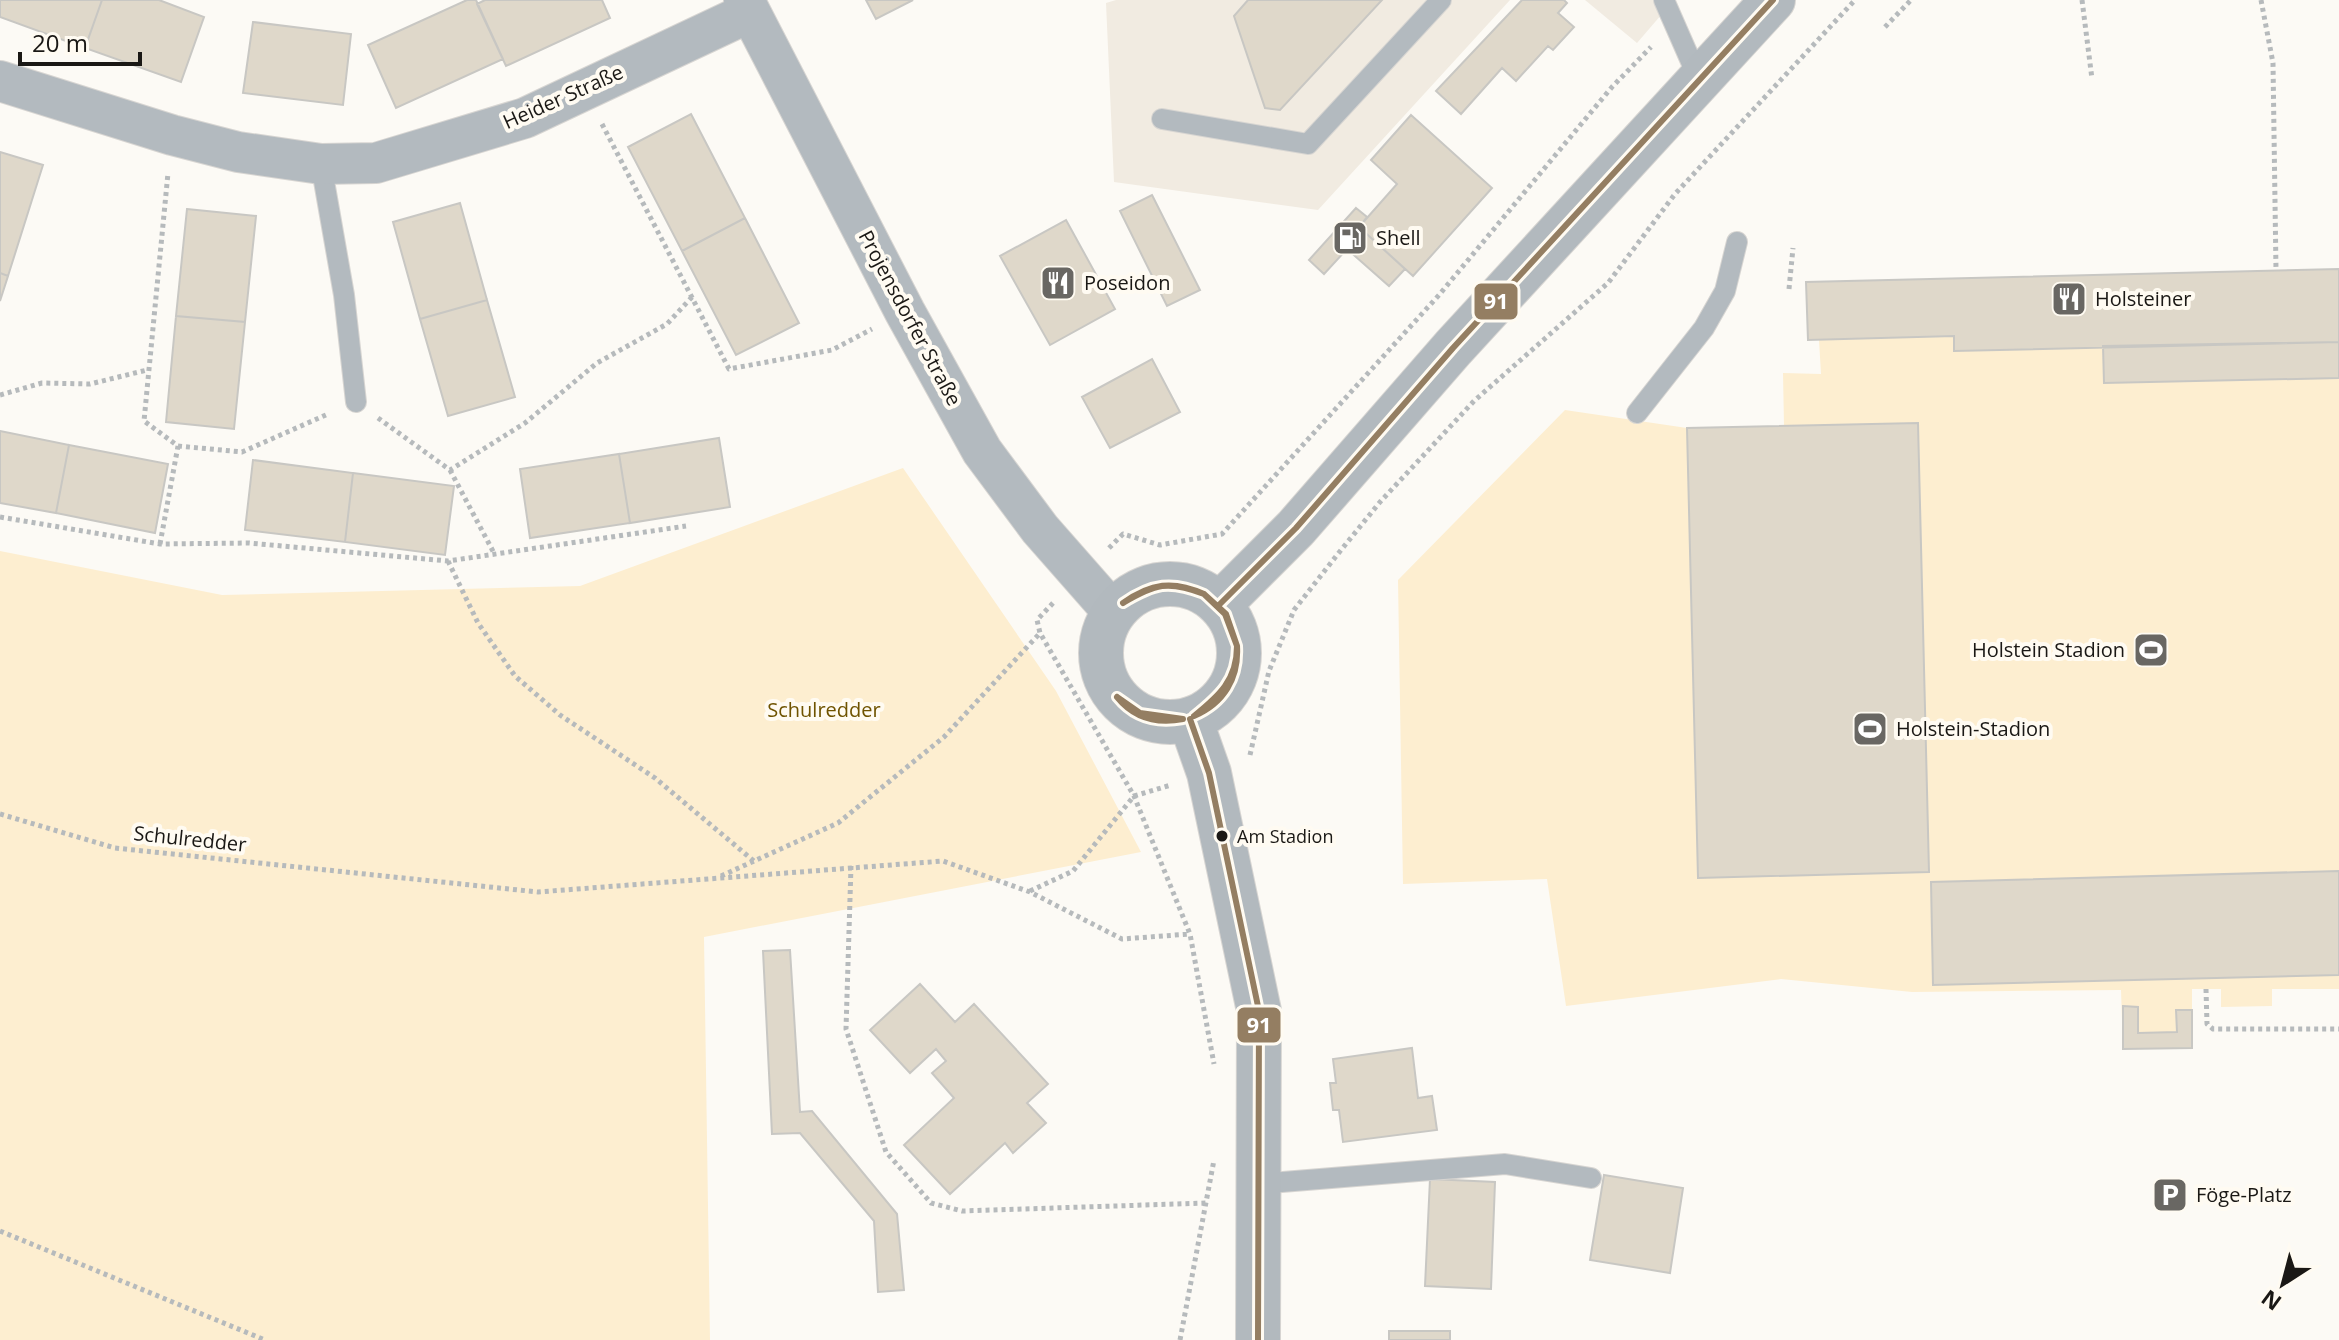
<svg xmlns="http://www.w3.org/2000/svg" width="2339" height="1340" font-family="'Open Sans',sans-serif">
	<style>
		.built { fill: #f1ebe1 }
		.green { fill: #fdeed0 }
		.building { fill: #dfd8ca; stroke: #c8c7c3; stroke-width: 2 }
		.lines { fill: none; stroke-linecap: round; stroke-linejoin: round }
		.lane-casing { stroke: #d7d5d2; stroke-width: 22 }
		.street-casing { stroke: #d7d5d2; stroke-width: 42 }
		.secondary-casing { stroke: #d7d5d2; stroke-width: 46 }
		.path { stroke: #b6babc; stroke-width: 5; stroke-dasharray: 4 4; stroke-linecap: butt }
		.lane { stroke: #b3babf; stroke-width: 20 }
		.street { stroke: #b3babf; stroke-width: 40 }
		.secondary { stroke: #b2b9be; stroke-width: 44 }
		.bus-1-casing { stroke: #fffbf2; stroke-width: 12 }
		.bus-1 { stroke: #947e62; stroke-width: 6 }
		.bus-dot { fill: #1a1815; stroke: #fffbf2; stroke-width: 3 }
		.labels { text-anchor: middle; stroke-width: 8; stroke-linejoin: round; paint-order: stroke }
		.bus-label { font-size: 18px; fill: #1a1815; stroke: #fffbf2; text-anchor: start }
		.street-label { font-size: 20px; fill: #1a1815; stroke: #fffbf2 }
		.poi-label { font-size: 20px; fill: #1a1815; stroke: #fffbf2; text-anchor: start }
		.park-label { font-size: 20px; fill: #6f5300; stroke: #fffbf2 }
		.line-badge { stroke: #fffbf2; stroke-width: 3 }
		.badge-label { font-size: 22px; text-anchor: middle; font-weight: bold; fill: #fff }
	</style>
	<rect width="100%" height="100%" fill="#fcfaf5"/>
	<path class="built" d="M1116,0h394l-192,210 -204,-28 -8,-179z
		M1585,0h89l-37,43z"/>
	<path class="green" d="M2339,269v720h-67v17l-51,1v-18h-29v59l-69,1 -2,-59 -209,2 -131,-13 -215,27 -19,-127 -144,5 -5,-304 167,-170 122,18 97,-2 -1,-53 38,1 -2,-34 135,-4v15l131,-76z
		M903,468l153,223 85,161 -437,85 6,403h-710v-789l222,44 358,-9z"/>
	<path class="building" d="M0,0h102l-17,48 -85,-31z
		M102,0h57l45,17 -23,65 -96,-34z
		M467,0h9l27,59 -107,49 -28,-63z
		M485,0h117l8,18 -104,48 -29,-62z
		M866,0h47l-37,19z
		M1248,0h134l-102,110 -15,-2 -31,-92z
		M1522,0h42l3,3 -9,10 16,14 -21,23 -5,-4 -32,35 -14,-13 -41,46 -25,-23z
		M253,22l98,12 -8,71 -100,-12z
		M691,114l54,104 -63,33 -54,-104z
		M1411,115l81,73 -79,88 -54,-49 38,-43 -26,-24z
		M0,152l43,13 -35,111 -8,-3z
		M1152,195l48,95 -33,16 -47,-95z
		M460,203l27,97 -67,19 -27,-97z
		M1356,208l11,9 -8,10 46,42 -16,17 -42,-37 -23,25 -15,-14z
		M187,209l69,7 -11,106 -69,-6z
		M745,218l54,105 -63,32 -54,-104z
		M1066,220l49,89 -65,36 -50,-89z
		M2339,269v73l-385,9v-15l-146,4 -2,-58z
		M0,273l8,3 -8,25z
		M487,300l28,97 -67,19 -28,-97z
		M176,316l69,6 -11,107 -68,-7z
		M2339,342v36l-235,5 -1,-37z
		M1152,359l28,53 -70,36 -28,-51z
		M1918,423l11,449 -231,6 -11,-450z
		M0,431l69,14 -13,68 -56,-10z
		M719,438l11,69 -100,16 -11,-69z
		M69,445l99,19 -13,69 -99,-20z
		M619,454l11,69 -100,15 -10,-69z
		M253,460l100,13 -8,69 -100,-12z
		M353,473l101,13 -9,69 -100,-13z
		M2339,871v104l-406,10 -2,-103z
		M790,950l10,162 12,-1 85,103 7,76 -26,2 -4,-71 -74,-88 -28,1 -9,-183z
		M920,984l35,38 19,-18 74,80 -21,19 19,20 -33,30 -8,-10 -55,51 -46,-49 50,-47 -22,-25 14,-12 -10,-12 -26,24 -40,-43z
		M2123,1006l15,1v26l39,-1 -1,-22h16v38l-69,1z
		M1412,1048l6,50 14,-2 5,34 -94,12 -4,-32h-6l-3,-27h6l-3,-24z
		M1604,1175l79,13 -13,85 -80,-13z
		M1430,1179l65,3 -4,107 -66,-3z
		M1389,1331h61v9h-61z"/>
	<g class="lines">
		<defs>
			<path id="lane" d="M1664,0l36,82
				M1162,119l146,25 133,-144
				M321,164l23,131 12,107
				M1637,413l67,-85 21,-37 12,-49
				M1258,1184l247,-20 86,14"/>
			<path id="street" d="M744,0l161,312 77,139 58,78 73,83
				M0,81l172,54 66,17 83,12 55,-1 149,-45 225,-106"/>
			<path id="secondary" d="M1101 653a69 69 0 1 1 138 0a69 69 0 1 1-138 0Z
				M1220,604l76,-76 157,-180 320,-348
				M1190,719l19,54 50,238 -1,329"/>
		</defs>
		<use href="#lane" class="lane-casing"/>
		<use href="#street" class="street-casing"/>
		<use href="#secondary" class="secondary-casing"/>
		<path class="path" d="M2082,0l10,79
			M2261,0l12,63 3,207
			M1885,27l26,-27
			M602,124l127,245 103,-19 40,-21
			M1789,289l4,-41
			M0,395l42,-12 48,1 57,-14
			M378,418l72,52 75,-47 72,-60 70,-39 25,-27
			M178,446l64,6 86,-38
			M450,470l45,85
			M0,517l160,27 89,-1 199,18 238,-35
			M160,544l18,-98 -34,-25 24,-248
			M1109,548l14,-14 37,11 62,-11 217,-239 173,-208 39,-40
			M448,561l30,62 37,53 45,39 95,63 100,84
			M1053,603l-16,17 3,13 94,163 56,138 24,130
			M1250,755l19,-84 25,-61 43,-55 43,-53 94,-101 134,-118 67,-89 180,-194
			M0,814l115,34 423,44 405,-31 87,31 92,47 68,-5
			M851,866l-5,163 40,123 45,51 31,8 244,-8
			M721,876l117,-53 106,-86 96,-104
			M1030,891l43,-20 61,-75 37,-11
			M2206,989l1,35 6,5h126
			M0,1231l265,109
			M1180,1340l34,-180"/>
		<use href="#lane" class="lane"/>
		<use href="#street" class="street"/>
		<use href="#secondary" class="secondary"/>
		<defs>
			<path id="bus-1" d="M1204,594l22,20 11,32
				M1204,594l21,20 12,32
				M1123,603c28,-20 50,-23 81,-9
				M1123,603c32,-19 45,-23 81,-9
				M1220,604l76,-76 157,-180 320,-348
				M1117,697l23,16 43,6
				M1117,697c17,21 40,27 66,22
				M1194,716c25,-20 43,-36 43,-70
				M1194,716c30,-13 45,-38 43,-70
				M1190,719l19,54 50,238 -1,329"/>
		</defs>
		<use href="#bus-1" class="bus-1-casing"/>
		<use href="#bus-1" class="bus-1"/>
	</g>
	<defs>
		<symbol id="fuel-square" viewBox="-11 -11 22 22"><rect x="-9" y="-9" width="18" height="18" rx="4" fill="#696763" stroke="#fffbf2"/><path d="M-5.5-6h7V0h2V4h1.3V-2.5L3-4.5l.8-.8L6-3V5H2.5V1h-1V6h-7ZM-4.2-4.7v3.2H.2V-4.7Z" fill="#fff"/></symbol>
		<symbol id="restaurant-square" viewBox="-11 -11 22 22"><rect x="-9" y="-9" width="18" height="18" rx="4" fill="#696763" stroke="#fffbf2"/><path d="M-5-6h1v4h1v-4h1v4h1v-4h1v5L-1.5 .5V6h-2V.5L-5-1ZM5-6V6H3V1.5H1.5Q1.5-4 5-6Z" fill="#fff"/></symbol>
		<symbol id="stadium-square" viewBox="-11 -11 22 22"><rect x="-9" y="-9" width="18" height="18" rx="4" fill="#696763" stroke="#fffbf2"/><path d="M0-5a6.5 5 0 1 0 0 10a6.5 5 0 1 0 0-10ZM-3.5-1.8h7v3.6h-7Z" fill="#fff"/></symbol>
		<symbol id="parking-square" viewBox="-11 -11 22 22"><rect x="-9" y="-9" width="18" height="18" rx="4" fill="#696763" stroke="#fffbf2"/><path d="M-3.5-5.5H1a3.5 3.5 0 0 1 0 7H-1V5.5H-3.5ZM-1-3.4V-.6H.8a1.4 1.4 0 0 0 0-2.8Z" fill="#fff"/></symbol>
	</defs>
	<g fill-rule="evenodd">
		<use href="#fuel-square" x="1330" y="218" width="40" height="40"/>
		<use href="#restaurant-square" x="1038" y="263" width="40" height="40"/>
		<use href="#restaurant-square" x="2049" y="279" width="40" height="40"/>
		<use href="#stadium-square" x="2131" y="630" width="40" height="40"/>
		<use href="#stadium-square" x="1850" y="709" width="40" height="40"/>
		<use href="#parking-square" x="2150" y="1175" width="40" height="40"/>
	</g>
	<circle class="bus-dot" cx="1222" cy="836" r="7"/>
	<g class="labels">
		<g class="bus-label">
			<text x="1237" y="843">Am Stadion</text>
		</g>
		<g class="street-label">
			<text transform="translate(563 97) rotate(-24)" y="7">Heider Straße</text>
			<text transform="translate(910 318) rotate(62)" y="7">Projensdorfer Straße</text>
			<text transform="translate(190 839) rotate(6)" y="7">Schulredder</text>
		</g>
		<g class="poi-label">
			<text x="1376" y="245">Shell</text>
			<text x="1084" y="290">Poseidon</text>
			<text x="2095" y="306">Holsteiner</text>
			<text x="2125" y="657" text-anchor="end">Holstein Stadion</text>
			<text x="1896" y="736">Holstein-Stadion</text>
			<text x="2196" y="1202">Föge-Platz</text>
		</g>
		<g class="park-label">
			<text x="824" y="717">Schulredder</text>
		</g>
	</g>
	<g class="line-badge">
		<rect x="1473" y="282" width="46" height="39" rx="8" fill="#947e62"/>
		<rect x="1236" y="1006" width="46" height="38" rx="8" fill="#947e62"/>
	</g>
	<g class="badge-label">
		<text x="1496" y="309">91</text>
		<text x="1259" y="1033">91</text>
	</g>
	<g transform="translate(2283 1284) rotate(216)" stroke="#fffbf2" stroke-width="6" paint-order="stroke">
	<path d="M0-6L14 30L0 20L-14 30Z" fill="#1a1815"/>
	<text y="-12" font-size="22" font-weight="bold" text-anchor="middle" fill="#1a1815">N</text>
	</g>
	<path d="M20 52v12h120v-12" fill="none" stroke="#1a1815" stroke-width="4"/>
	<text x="32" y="52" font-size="24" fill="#1a1815" stroke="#fffbf2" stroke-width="6" paint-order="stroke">20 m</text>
</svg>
